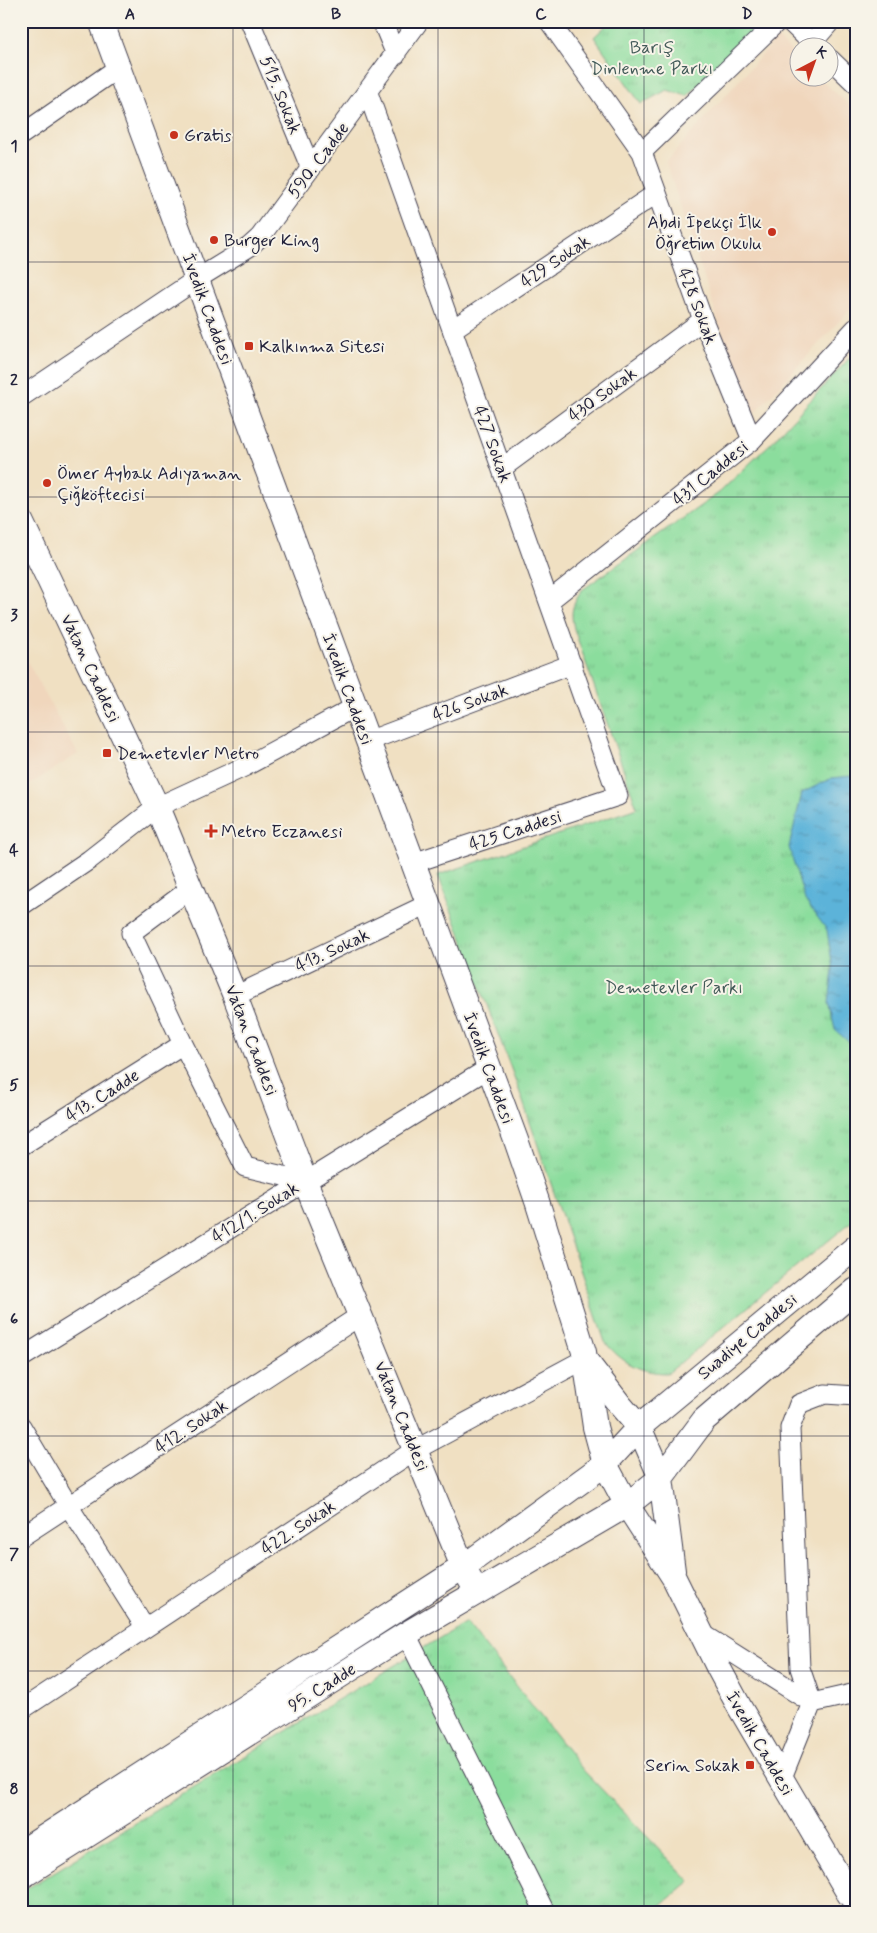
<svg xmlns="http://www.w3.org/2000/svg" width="877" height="1933" font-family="Mynerve,sans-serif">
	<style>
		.built { fill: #f0d6bc }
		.grass { fill: url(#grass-tufts); stroke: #56806c }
		.water { fill: url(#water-ripples); stroke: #3f6a8a }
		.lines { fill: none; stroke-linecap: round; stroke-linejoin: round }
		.minor-casing { stroke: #413e4f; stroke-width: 21 }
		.major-casing { stroke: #413e4f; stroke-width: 26 }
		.minor { stroke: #fff; stroke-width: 19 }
		.major { stroke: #fff; stroke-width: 24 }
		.grid { fill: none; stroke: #22223b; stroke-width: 1; stroke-opacity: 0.55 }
		.poi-dot { fill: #c8321e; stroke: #f7f3e8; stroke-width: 2 }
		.labels { text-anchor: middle; stroke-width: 4; stroke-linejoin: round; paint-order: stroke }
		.park-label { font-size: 18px; fill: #425a58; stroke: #f7f3e8 }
		.street-label { font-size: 18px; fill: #22223b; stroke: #f7f3e8 }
		.poi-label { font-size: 18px; fill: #22223b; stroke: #f7f3e8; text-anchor: start }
		.neatline { fill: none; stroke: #22223b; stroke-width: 2 }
		.grid-label { font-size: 16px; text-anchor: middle; font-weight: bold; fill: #22223b }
	</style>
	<defs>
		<pattern id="grass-tufts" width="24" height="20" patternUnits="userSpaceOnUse" patternTransform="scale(1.25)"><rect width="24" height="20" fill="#8bdd9d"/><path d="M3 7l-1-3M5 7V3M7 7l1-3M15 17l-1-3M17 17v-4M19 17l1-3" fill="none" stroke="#78bd88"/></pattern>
		<pattern id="water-ripples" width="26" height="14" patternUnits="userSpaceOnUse" patternTransform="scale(1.25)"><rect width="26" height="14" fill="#5cb3d9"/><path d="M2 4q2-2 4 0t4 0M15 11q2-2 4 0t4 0" fill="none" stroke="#4c91b1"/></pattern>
	</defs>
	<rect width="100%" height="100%" fill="#f7f3e8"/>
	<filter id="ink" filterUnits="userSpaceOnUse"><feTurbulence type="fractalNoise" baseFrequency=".02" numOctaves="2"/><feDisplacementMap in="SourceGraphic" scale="10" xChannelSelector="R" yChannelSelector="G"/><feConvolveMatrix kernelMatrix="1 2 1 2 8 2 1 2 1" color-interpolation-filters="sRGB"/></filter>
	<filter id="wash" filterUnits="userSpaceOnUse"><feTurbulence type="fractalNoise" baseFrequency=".0096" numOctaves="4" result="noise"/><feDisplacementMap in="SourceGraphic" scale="20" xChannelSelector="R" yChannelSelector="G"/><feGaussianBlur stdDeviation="1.12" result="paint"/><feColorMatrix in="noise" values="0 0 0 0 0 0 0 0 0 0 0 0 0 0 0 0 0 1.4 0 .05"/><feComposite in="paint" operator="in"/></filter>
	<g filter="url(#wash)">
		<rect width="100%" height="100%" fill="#f0e0c2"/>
		<path class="built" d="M777,38l22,21 1,19h19l37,33v192l-106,115 -84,-256z
			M21,650l57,104 -57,36z"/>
		<path class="grass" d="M611,21h150l3,3 -77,72 -20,-6 -26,14 -47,-67z
			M856,351v867l-188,155c-27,0 -46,-10 -63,-31l-86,-252 -81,-215 199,-67 -63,-179c-4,-19 -2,-23 8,-39l138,-98 52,-50z
			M466,1622l118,149 106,110 -37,31h-632v-20z"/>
		<path class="water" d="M851,776l5,1v258l-7,7 -14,-12 -6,-27 4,-34 -6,-39 -22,-30 -16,-53 13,-54 30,-15z"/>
	</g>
	<g filter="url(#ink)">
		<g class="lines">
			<defs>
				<path id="minor" d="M250,21l61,148
					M382,21l14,34
					M549,21l93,131 61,168 49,120
					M789,21l28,27
					M812,43l19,-22
					M830,59l26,25
					M368,93l250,703 -205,67
					M21,135l97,-67
					M642,152l136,-131
					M453,329l204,-136
					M21,397l176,-118 52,-32 11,-10 159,-216
					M502,468l201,-148
					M549,601l203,-161 104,-112
					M368,741l204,-77
					M190,889l-59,44 52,111 62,123 60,14
					M21,906l68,-46 68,-53 89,-41 109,-59
					M235,996l193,-92
					M21,1146l162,-102
					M21,1358l468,-290
					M21,1426l47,79 77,122
					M21,1537l340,-222
					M406,1634l139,278
					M703,1634l109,69 44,-10
					M21,1710l394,-260 170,-91
					M781,1780l31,-77 -12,-35 -10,-240 9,-24 26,-10 31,2"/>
				<path id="major" d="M101,21l416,1122 20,58 47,151 11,75 10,37 22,41 47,73 44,89 22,41 109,186 7,8
					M21,521l136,286 78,189 70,185 158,386 14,25
					M586,1361l34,44 19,22 22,51 12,93
					M21,1852l442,-285 142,-103 34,-37 217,-180
					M21,1877l385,-243 221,-129 34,-27 43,-58 152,-130"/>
			</defs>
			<use href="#minor" class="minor-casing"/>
			<use href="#major" class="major-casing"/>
			<use href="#minor" class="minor"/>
			<use href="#major" class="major"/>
		</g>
	</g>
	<path class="grid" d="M233,21v1891M438,21v1891M644,21v1891M21,262h835M21,497h835M21,732h835M21,966h835M21,1201h835M21,1436h835M21,1671h835"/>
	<g class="poi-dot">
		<circle cx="174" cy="135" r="5"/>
		<circle cx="772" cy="232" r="5"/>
		<circle cx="214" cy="240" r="5"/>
		<rect x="244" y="341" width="10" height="10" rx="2.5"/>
		<circle cx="47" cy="483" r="5"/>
		<rect x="102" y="748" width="10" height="10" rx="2.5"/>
		<path d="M208.5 823.5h5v5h5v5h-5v5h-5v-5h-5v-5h5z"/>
		<rect x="745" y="1760" width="10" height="10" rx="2.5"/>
	</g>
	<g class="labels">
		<g class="park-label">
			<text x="652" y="53">Barış<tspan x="652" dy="21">Dinlenme Parkı</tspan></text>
			<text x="674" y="993">Demetevler Parkı</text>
		</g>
		<g class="street-label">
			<text transform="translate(281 95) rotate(68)" y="6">515. Sokak</text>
			<text transform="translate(318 160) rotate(-53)" y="6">590. Cadde</text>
			<text transform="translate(555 261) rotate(-34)" y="6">429 Sokak</text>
			<text transform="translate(698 306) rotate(69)" y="6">428 Sokak</text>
			<text transform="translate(208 309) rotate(70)" y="6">İvedik Caddesi</text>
			<text transform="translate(602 394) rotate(-36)" y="6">430 Sokak</text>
			<text transform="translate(493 444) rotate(70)" y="6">427 Sokak</text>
			<text transform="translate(710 473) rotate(-39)" y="6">431 Caddesi</text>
			<text transform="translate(91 668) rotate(65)" y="6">Vatan Caddesi</text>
			<text transform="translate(348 689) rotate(70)" y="6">İvedik Caddesi</text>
			<text transform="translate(470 702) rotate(-20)" y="6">426 Sokak</text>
			<text transform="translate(515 830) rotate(-18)" y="6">425 Caddesi</text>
			<text transform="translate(332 950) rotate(-25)" y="6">413. Sokak</text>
			<text transform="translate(252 1040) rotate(69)" y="6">Vatan Caddesi</text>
			<text transform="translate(489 1068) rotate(70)" y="6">İvedik Caddesi</text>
			<text transform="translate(102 1095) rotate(-32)" y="6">413. Cadde</text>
			<text transform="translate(255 1212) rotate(-32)" y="6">412/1. Sokak</text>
			<text transform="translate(747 1336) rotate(-40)" y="6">Suadiye Caddesi</text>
			<text transform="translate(402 1416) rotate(68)" y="6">Vatan Caddesi</text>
			<text transform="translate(191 1426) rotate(-33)" y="6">412. Sokak</text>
			<text transform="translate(298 1527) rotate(-33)" y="6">422. Sokak</text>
			<text transform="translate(322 1687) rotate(-32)" y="6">95. Cadde</text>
			<text transform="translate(760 1743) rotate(60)" y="6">İvedik Caddesi</text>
		</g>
		<g class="poi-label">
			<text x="184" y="141">Gratis</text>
			<text x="762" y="228" text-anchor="end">Abdi İpekçi İlk<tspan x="762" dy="21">Öğretim Okulu</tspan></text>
			<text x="224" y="246">Burger King</text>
			<text x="259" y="352">Kalkınma Sitesi</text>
			<text x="57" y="479">Ömer Aybak Adıyaman<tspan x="57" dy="21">Çiğköftecisi</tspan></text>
			<text x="117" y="759">Demetevler Metro</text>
			<text x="221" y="837">Metro Eczanesi</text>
			<text x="740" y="1771" text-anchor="end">Serin Sokak</text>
		</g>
	</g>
	<rect width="877" height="1933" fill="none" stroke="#f7f3e8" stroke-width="55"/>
	<g transform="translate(814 62) rotate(41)"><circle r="24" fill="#f7f3e8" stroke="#a29fa3"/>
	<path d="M0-4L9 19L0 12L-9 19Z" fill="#c8321e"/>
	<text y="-8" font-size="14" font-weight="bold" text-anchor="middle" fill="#22223b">K</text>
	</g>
	<rect x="28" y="28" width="822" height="1878" class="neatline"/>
	<g class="grid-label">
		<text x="130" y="19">A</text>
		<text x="336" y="19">B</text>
		<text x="541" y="19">C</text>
		<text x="747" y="19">D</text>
		<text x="14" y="151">1</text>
		<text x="14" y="385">2</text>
		<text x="14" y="620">3</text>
		<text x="14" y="855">4</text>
		<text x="14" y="1090">5</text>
		<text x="14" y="1324">6</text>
		<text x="14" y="1559">7</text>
		<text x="14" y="1794">8</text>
	</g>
</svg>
